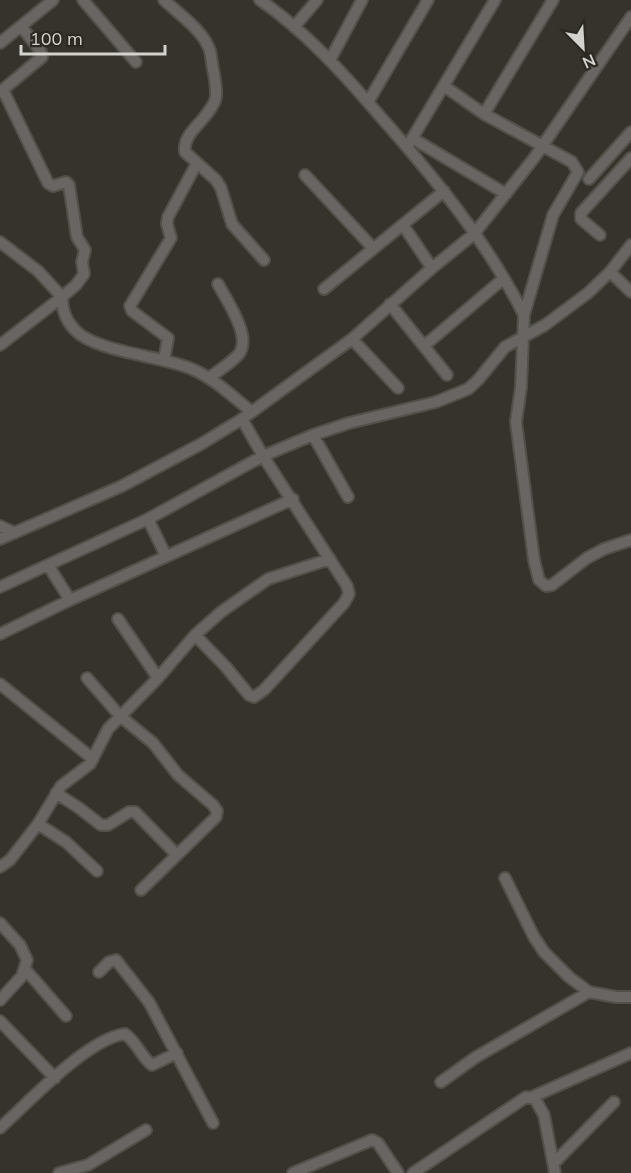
<svg xmlns="http://www.w3.org/2000/svg" width="631" height="1173" font-family="Mulish,sans-serif">
	<style>
		.lines { fill: none; stroke-linecap: round; stroke-linejoin: round }
		.minor-casing { stroke: #515049; stroke-width: 14 }
		.minor { stroke: #686562; stroke-width: 10 }
	</style>
	<rect width="100%" height="100%" fill="#35332c"/>
	<g class="lines">
		<defs>
			<path id="minor" d="M83,0l53,62
				M164,0c16,15 40,31 46,51 2,8 2,16 4,23 4,26 4,26 -12,46 -8,9 -19,19 -17,32l31,28 5,8 11,36 32,36
				M260,0c45,31 83,73 119,115 54,61 108,126 145,200
				M294,27l23,-27
				M0,43l53,-43
				M330,60l32,-60
				M444,86l40,28 88,48 6,10 -25,43 -29,100 -3,72 -5,35 18,138 5,20 7,6 6,-1 35,-27 17,-9 27,-9
				M0,92l42,-35 -1,-5 -20,-26
				M368,102l60,-102
				M484,114l69,-114
				M412,138l94,56
				M407,147l88,-147
				M305,175l68,73
				M589,179l42,-47
				M403,225l29,43
				M600,235l-19,-16v-6l50,-55
				M0,242l38,29 24,26 14,-12 8,-11 -2,-12 3,-12 -8,-13 -8,-52 -3,-3 -13,4 -5,-3 -45,-93
				M610,272l21,20
				M324,289l120,-98
				M62,297c0,12 4,24 13,33 20,22 88,26 117,39 23,10 41,28 60,43
				M390,304l57,71
				M352,339l46,49
				M0,345l62,-48
				M424,346l79,-67
				M164,360l4,-22 -36,-27 -2,-5 41,-68 -4,-14 1,-7 29,-54
				M209,378c9,-7 22,-15 30,-24 13,-18 -12,-53 -21,-70
				M313,435l35,62
				M148,519l18,37
				M0,526l15,7
				M0,539l122,-53 79,-42 41,-25 110,-80 80,-71 42,-34 60,-76 97,-141
				M48,565l22,35
				M0,587l148,-68 115,-63 50,-21 36,-12 87,-21 32,-13 10,-9 27,-33 40,-22 43,-32 22,-21 21,-27
				M118,619l40,59
				M0,634l70,-34 223,-101
				M195,635l31,32 23,28 5,2 10,-7 80,-87 5,-9 -2,-8 -84,-130 -21,-37
				M87,678l33,38 33,27 25,32 35,30 4,6 -1,6 -75,73
				M0,684l93,75
				M56,793l23,15 22,17h7l21,-13h6l42,43
				M38,824l28,18 31,29
				M0,867l10,-7 28,-36 23,-38 29,-22 18,-35 50,-51 37,-43 26,-23 47,-33 62,-20
				M505,878l29,59 10,15 25,25 20,15 27,5h15
				M0,923l20,22 7,15 -5,16 -22,24
				M25,969l41,47
				M99,972l10,-10 7,-2 33,42 64,121
				M0,1021l55,57
				M441,1082l35,-25 113,-65
				M532,1097l99,-44
				M0,1128c29,-26 88,-90 125,-94 12,8 16,23 27,31l25,-12
				M554,1163l60,-61
				M59,1173l29,-8 58,-35
				M293,1173l79,-33 6,3 20,30
				M413,1173l113,-76 9,2 9,16 11,58"/>
		</defs>
		<use href="#minor" class="minor-casing"/>
		<use href="#minor" class="minor"/>
	</g>
	<g transform="translate(583 48) rotate(156)" stroke="#2b2922" stroke-width="4.5" paint-order="stroke">
	<path d="M0-4.5L10 22L0 15L-10 22Z" fill="#d3d2cd"/>
	<text y="-9" font-size="16" font-weight="bold" text-anchor="middle" fill="#d3d2cd">N</text>
	</g>
	<path d="M21 45v9h144v-9" fill="none" stroke="#d3d2cd" stroke-width="3"/>
	<text x="30" y="45" font-size="18" fill="#d3d2cd" stroke="#2b2922" stroke-width="4.5" paint-order="stroke">100 m</text>
</svg>
